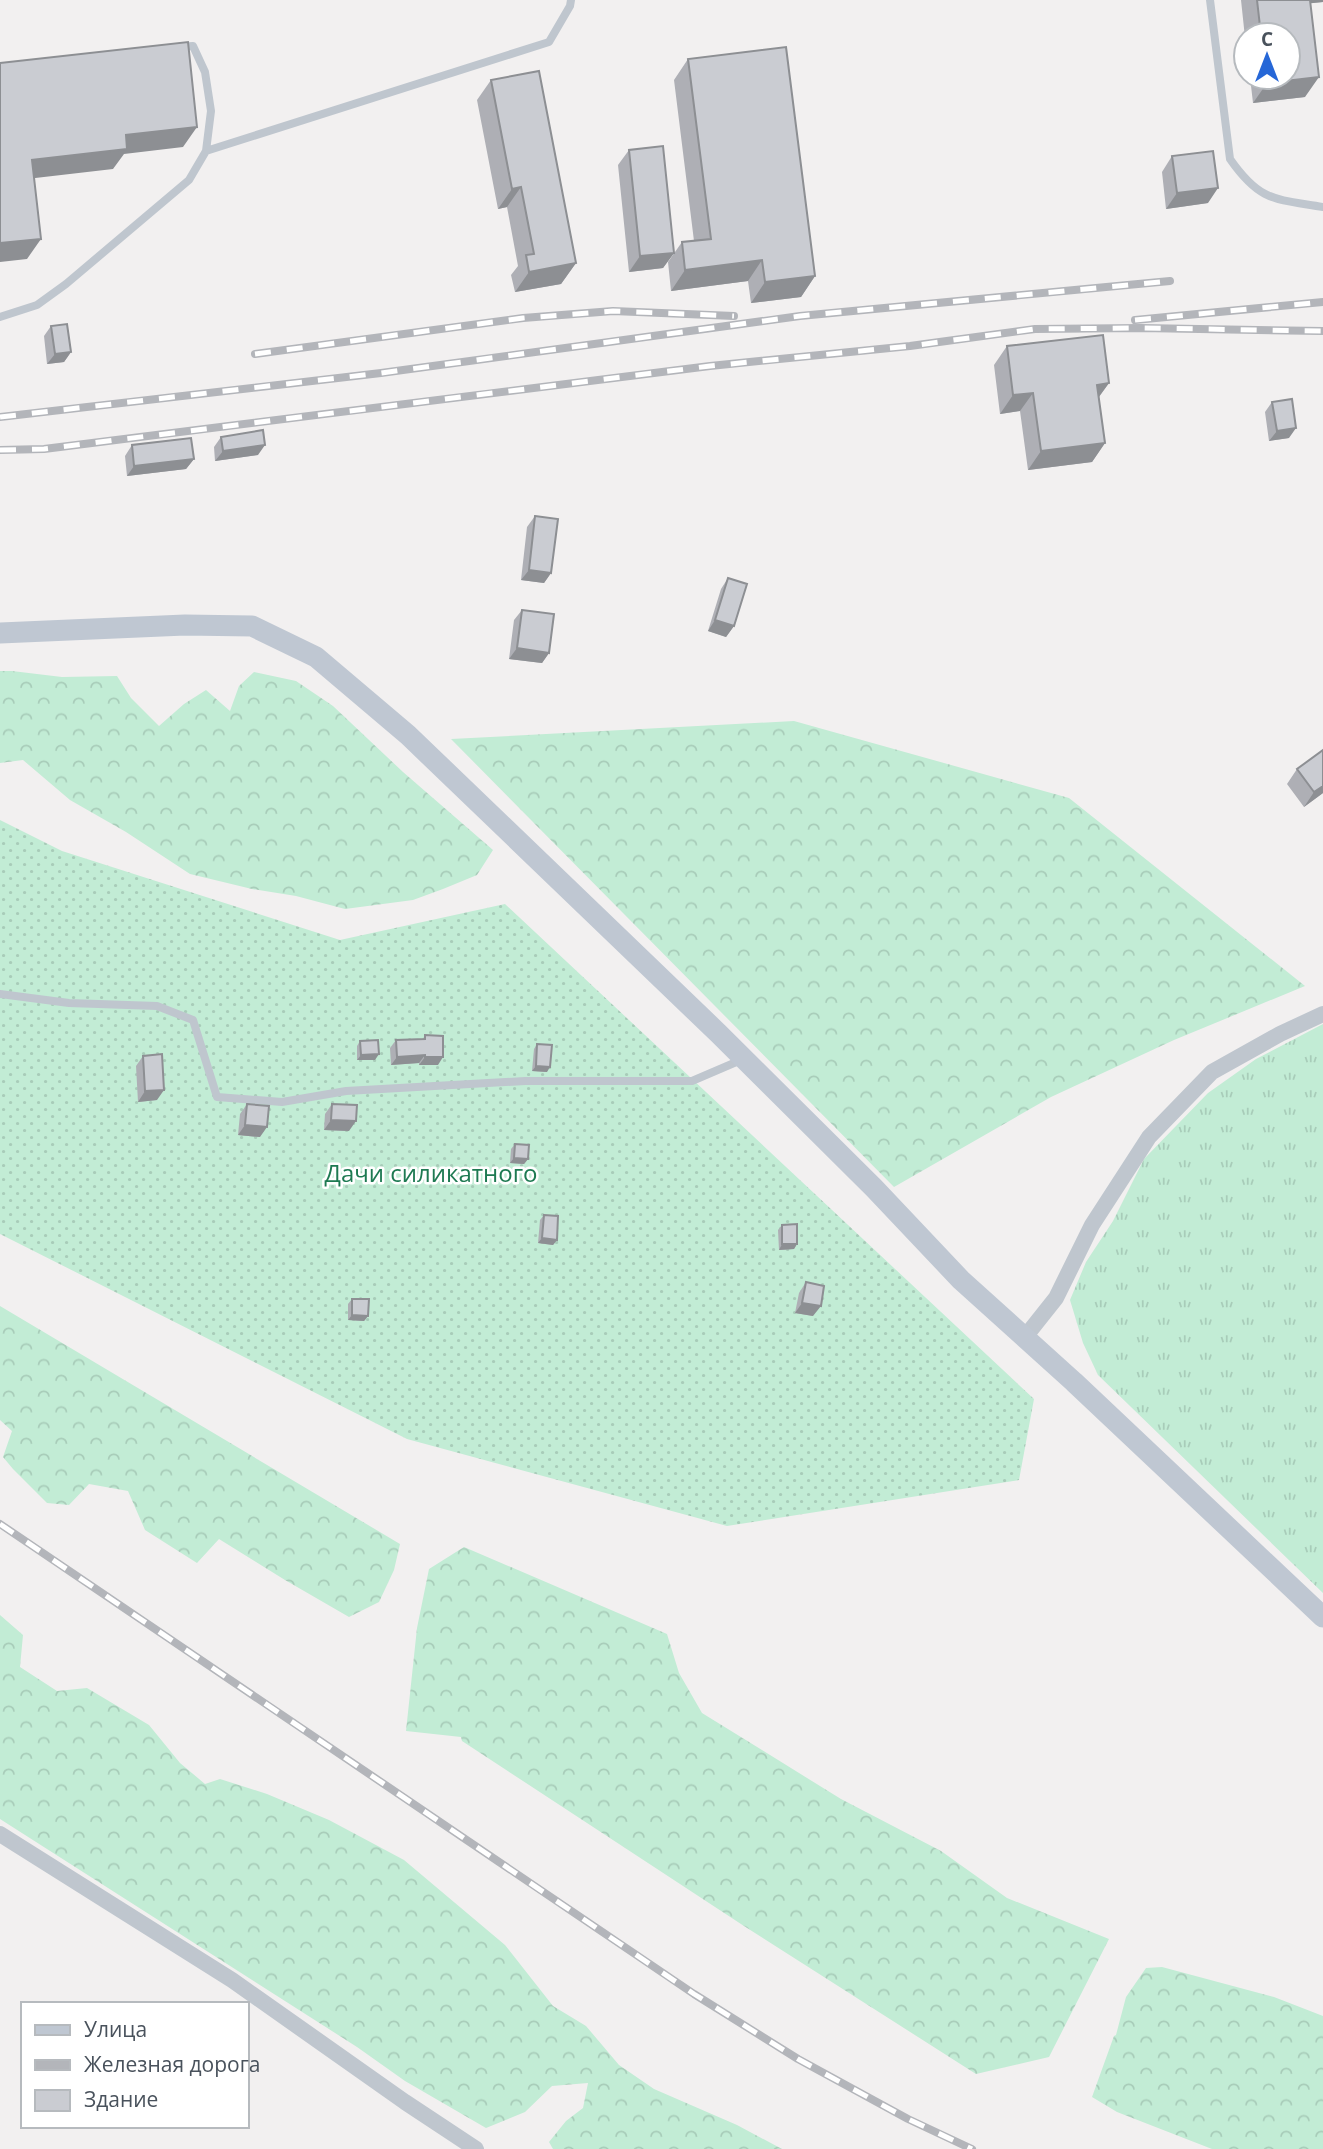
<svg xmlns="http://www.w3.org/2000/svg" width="1323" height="2149" font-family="'Open Sans',sans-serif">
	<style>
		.grass { fill: url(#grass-tufts) }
		.forest { fill: url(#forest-crowns) }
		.garden { fill: url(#garden-dots) }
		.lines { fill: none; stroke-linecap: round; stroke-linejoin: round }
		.lane { stroke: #bfc6ce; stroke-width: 8 }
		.street { stroke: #bfc6ce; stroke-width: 16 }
		.secondary { stroke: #bfc7d2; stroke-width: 21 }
		.rail-casing { stroke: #b3b5ba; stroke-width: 8 }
		.rail { stroke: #fff; stroke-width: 5; stroke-dasharray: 16; stroke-linecap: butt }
		.wall { fill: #aeafb5 }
		.shaded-wall { fill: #8d8f93 }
		.building { fill: #caccd2; stroke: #8d8f93; stroke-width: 2 }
		.labels { text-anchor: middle; stroke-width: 5; stroke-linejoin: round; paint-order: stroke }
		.park-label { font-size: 24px; fill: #1e7a52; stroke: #fff }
	</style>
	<defs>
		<pattern id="grass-tufts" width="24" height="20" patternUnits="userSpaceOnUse" patternTransform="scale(1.75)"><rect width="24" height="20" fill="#c2ecd5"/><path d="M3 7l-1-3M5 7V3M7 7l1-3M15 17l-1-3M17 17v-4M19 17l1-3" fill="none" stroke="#a8ccb9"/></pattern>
		<pattern id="forest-crowns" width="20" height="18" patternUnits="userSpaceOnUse" patternTransform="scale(1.75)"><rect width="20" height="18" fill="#c2ecd5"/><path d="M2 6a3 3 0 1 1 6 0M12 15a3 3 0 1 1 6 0" fill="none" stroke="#a8ccb9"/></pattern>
		<pattern id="garden-dots" width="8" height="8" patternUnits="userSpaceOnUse" patternTransform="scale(1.75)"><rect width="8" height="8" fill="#c2ecd5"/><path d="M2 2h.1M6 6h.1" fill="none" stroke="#a8ccb9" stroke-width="1.8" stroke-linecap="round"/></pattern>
	</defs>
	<rect width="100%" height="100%" fill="#f2f0f0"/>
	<path class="grass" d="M1323,1024v569l-225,-218 -15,-32 -13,-43 16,-38 27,-41 31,-62 64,-66 48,-34z"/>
	<path class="forest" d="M0,671h12l50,6 55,-1 14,22 28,28 25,-22 22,-14 24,21 9,-25 15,-14 42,9 37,25 70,66 90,78 -16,25 -34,14 -30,11 -68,9 -49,-13 -44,-7 -62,-15 -64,-42 -56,-32 -47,-40 -23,3z
		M794,721l275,77 236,188 -131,54 -123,57 -157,90 -443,-448z
		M0,1306l400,238 -6,26 -15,32 -30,15 -64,-37 -66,-41 -22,24 -52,-33 -17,-39 -39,-7 -20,21 -22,-2 -34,-34 -10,-12 9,-26 -12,-11z
		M464,1547l203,87 12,39 23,40 139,86 100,52 66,47 102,41 -60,118 -73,17 -232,-148 -282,-185 -1,-4 -55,-6 11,-103 12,-59z
		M0,1615l23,20 -3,32 37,24 30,-3 62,37 31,38 25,21 15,-5 47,15 62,26 75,40 101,85 48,61 33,20 33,39 35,24 83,36 45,24h-229l-4,-7 17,-21 17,-13 5,-25 -36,3 -27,26 -39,16 -81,-47 -48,-34 -357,-228z
		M1162,1967l112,30 49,19v133h-111l-95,-37 -25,-15 22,-61 2,-1 10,-38 20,-29z"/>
	<path class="garden" d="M0,820l62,31 278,89 165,-36 529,495 -15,81 -292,46 -320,-87 -407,-205z"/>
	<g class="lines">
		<path class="lane" d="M1210,0l20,159c30,43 45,40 93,48
			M206,151l343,-109 21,-36 1,-6
			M0,317l37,-12 29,-21 123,-104 17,-29 5,-40 -6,-39 -12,-26 -16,1
			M0,994l69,9 88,3 36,14 24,77 65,5 64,-11 179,-10h167l49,-21"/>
		<path class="street" d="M1025,1337l31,-39 36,-73 57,-88 63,-65 68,-38 43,-20
			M0,1834l232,146 173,122 71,47"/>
		<path class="secondary" d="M0,633l185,-8 67,1 64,31 92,78 310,298 156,155 87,92 113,102 249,235"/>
		<defs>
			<path id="rail" d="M1135,320l188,-18
				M255,354l268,-36 90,-7 121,5
				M0,417l381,-44 419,-57 370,-35
				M0,450l44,-1 666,-83 200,-20 125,-17 106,-1 182,3
				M0,1524l694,470 104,65 110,60 64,30"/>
		</defs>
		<use href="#rail" class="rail-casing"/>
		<use href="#rail" class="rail"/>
	</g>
	<path class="wall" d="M1241,0h82v2l-12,1 -6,94 -52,6 -3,-26h38v-42h-42v12z
		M688,59l127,217 -14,21 -50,6 -3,-22 -77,10 -3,-29 14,-20 12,-1 -20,-161z
		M491,80l85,183 -15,21 -46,8 -4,-17 7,-9 -11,-59 -9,2 -21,-109z
		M629,150l45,103 -11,15 -34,4 -11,-107z
		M1172,156l36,47 -42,6 -4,-37z
		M51,326l20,26 -7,10 -17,2 -3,-28z
		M1007,346l102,37 -10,14 6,46 -13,19 -64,8 -8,-59 -20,3 -6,-49z
		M1272,402l17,36 -20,3 -4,-29z
		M221,437l37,18 -43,6 -1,-14z
		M132,445l62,14 -8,10 -59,7 -2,-20z
		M535,516l16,57 -7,10 -23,-3 6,-53z
		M728,578l6,48 -8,11 -18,-6 13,-42z
		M522,610l27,43 -7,10 -33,-4 5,-39z
		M1323,750v43l-19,14 -17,-23 10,-15z
		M425,1035l13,30h-19v-2l-28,2 -1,-17 6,-8 27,-1z
		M360,1041l15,19h-18v-14z
		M537,1044l10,28 -15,-1 2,-22z
		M143,1056l14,44 -19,2 -2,-36z
		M247,1104l13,33 -22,-2 2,-21z
		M332,1104l17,27 -25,-1 1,-16z
		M515,1144l13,15 -4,5 -14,-1 1,-14z
		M544,1215l13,25 -4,5 -15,-2 2,-23z
		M782,1225l15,19 -3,5 -15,1 -1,-20z
		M806,1282l7,34 -18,-3 4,-20z
		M352,1299l16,17 -4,5 -16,-1v-16z"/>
	<path class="shaded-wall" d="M1298,0h25v2l-29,3z
		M1319,77l-14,20 -52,6 14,-20z
		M197,127l-14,20 -59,7 -11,15 -95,11 14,-20 94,-25z
		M521,187l-14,20 -9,2 14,-20z
		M1218,188l-10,15 -42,6 11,-16z
		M41,239l-14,20 -27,3v-19z
		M674,253l-11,15 -34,4 11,-16z
		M762,260l-14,21 -77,10 14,-21z
		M576,263l-15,21 -46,8 14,-20z
		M815,276l-14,21 -50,6 14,-21z
		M71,352l-7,10 -17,2 8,-10z
		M1109,383l-14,19 2,-17z
		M1033,393l-13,18 -20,3 13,-19z
		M1296,428l-7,10 -20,3 8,-10z
		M1105,443l-13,19 -64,8 13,-19z
		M265,445l-7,10 -43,6 8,-10z
		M194,459l-8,10 -59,7 7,-10z
		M529,570l22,3 -7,10 -23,-3z
		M715,620l19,6 -8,11 -18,-6z
		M517,648l32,5 -7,10 -33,-4z
		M1323,786v7l-19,14 10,-15z
		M379,1054l-4,6h-18l4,-5z
		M425,1055l-6,8 -28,2 6,-8z
		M425,1057h18l-5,8h-19z
		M536,1066l14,1 -3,5 -15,-1z
		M164,1090l-7,10 -19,2 7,-11z
		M331,1120l25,1 -7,10 -25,-1z
		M245,1125l22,2 -7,10 -22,-2z
		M514,1158l14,1 -4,5 -14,-1z
		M542,1238l15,2 -4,5 -15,-2z
		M782,1244h15l-3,5 -15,1z
		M802,1303l19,3 -8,10 -18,-3z
		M352,1315l16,1 -4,5 -16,-1z"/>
	<path class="building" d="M1257,0h53l9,77 -52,6 -1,-6h22v-42h-27z
		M188,42l9,85 -71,8 1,14 -95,11 9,79 -41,4v-180z
		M786,47l29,229 -50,6 -3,-22 -77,10 -3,-28 29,-3 -23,-180z
		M539,71l37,192 -47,9 -3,-17 8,-1 -13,-67 -9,2 -21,-109z
		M663,146l11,107 -34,3 -11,-106z
		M1213,151l5,37 -41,5 -5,-37z
		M67,324l4,28 -16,2 -4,-28z
		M1103,335l6,48 -12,2 8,58 -64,8 -8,-58 -20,2 -6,-49z
		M1292,399l4,29 -19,3 -5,-29z
		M263,430l2,15 -42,6 -2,-14z
		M191,438l3,21 -60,7 -2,-21z
		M535,516l23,3 -7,54 -22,-3z
		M728,578l19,6 -13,42 -19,-6z
		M522,610l32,4 -5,39 -32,-5z
		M1323,750v36l-9,6 -17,-23z
		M425,1035l18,1v21h-18v-2l-28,2 -1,-17 29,-1z
		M378,1040l1,14 -18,1 -1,-14z
		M537,1044l15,1 -2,22 -14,-1z
		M162,1054l2,36 -19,1 -2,-35z
		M247,1104l22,2 -2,21 -22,-2z
		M332,1104l25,1 -1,16 -25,-1z
		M515,1144l14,1 -1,14 -14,-1z
		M544,1215l14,1 -1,24 -15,-2z
		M797,1224v20h-15v-19z
		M806,1282l18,4 -3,20 -19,-3z
		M352,1299h17l-1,17 -16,-1z"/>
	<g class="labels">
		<g class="park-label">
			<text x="431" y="1182">Дачи силикатного</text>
		</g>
	</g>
	<rect x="21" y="2002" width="228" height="126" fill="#ffffff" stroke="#b6babe" stroke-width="2"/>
	<rect x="35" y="2025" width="35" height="10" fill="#bfc7d2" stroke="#b6babe" stroke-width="2"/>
	<text x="84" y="2037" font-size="21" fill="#49525c">Улица</text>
	<rect x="35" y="2060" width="35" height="10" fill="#b3b5ba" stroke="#b6babe" stroke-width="2"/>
	<text x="84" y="2072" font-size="21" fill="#49525c">Железная дорога</text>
	<rect x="35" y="2090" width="35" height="21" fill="#caccd2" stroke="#b6babe" stroke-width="2"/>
	<text x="84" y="2107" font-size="21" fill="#49525c">Здание</text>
	<g transform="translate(1267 56)"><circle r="33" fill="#ffffff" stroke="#b6babe" stroke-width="2"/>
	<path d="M0-5L12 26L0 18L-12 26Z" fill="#2667d7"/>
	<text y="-10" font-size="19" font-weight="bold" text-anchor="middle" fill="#49525c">С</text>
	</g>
</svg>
